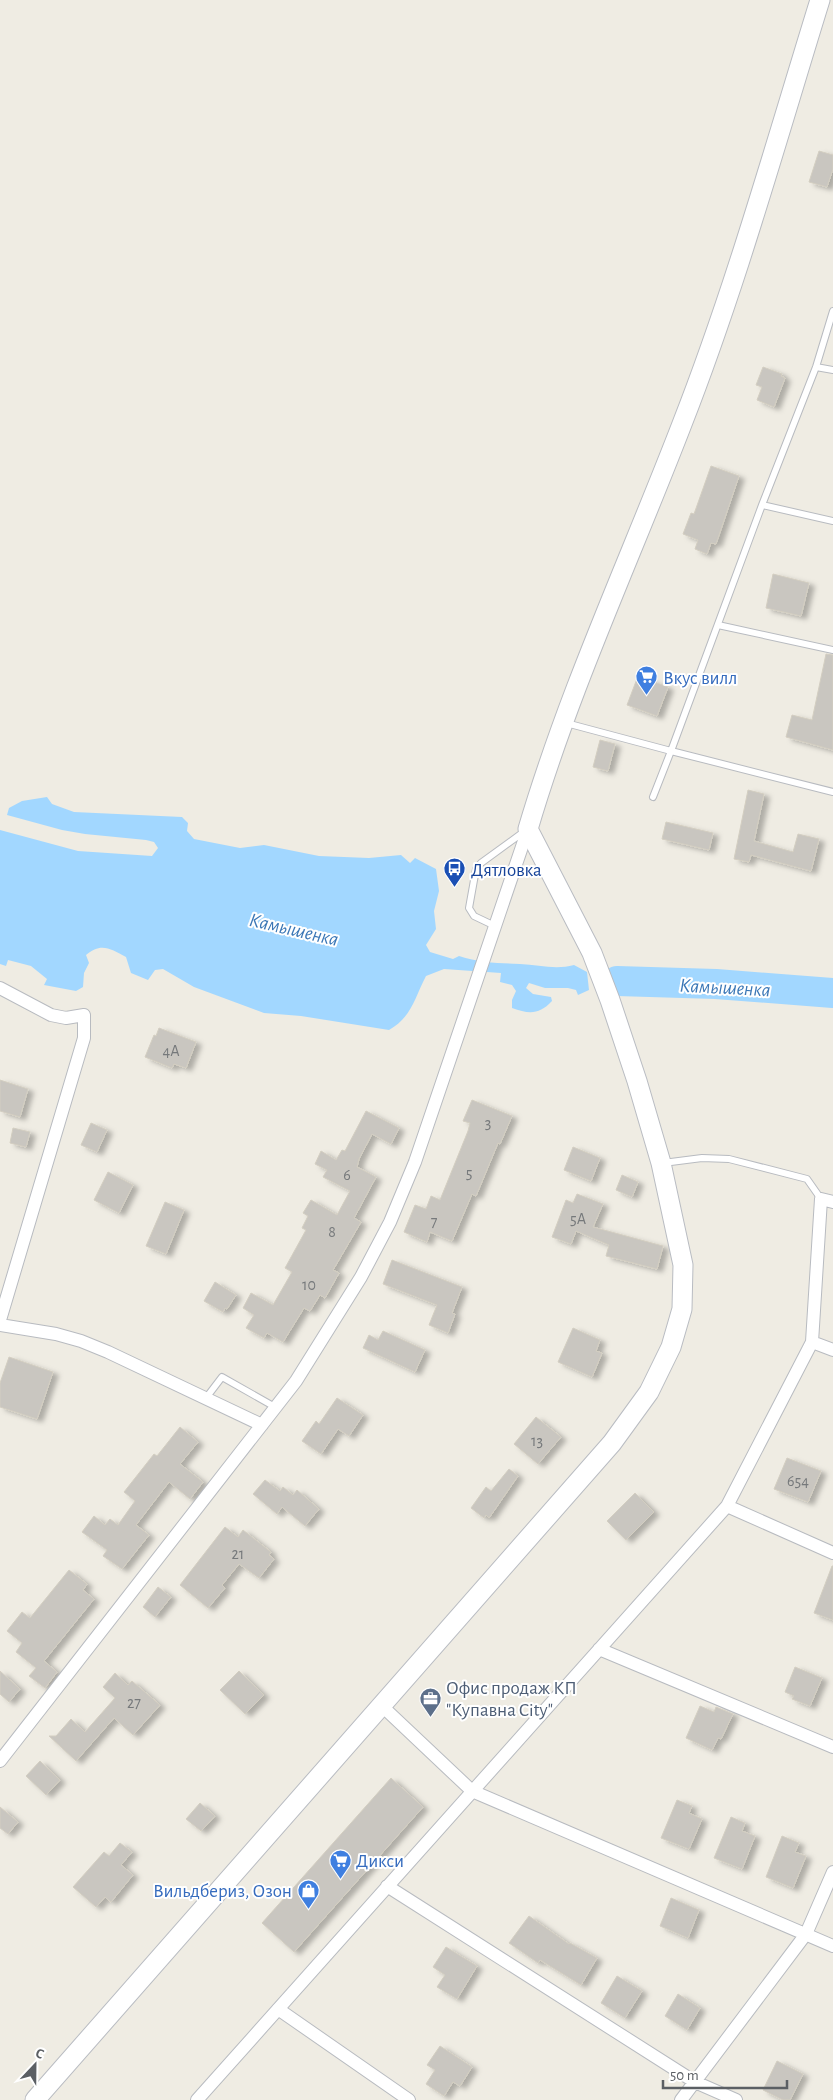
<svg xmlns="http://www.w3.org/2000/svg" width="833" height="2100" font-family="'Alegreya Sans',sans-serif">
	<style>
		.water { fill: #a2d7ff }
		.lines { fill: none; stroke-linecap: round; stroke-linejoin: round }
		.river { stroke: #a2d7ff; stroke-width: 30 }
		.building { fill: #c9c6c0; stroke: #d3cec1; filter: url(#shadow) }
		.lane-casing { stroke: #b8bbc0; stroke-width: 8 }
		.street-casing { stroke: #b8bbc0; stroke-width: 14 }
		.secondary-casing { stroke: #b9bcc2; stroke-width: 21 }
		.lane { stroke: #fff; stroke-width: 6 }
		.street { stroke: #fff; stroke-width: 12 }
		.secondary { stroke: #fff; stroke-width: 19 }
		.labels { text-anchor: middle; stroke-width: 4; stroke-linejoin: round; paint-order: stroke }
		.number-label { font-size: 16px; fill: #76797b }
		.shop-label { font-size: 19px; fill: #366cbe; stroke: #fff; text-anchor: start }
		.transit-label { font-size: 19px; fill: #164399; stroke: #fff; text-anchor: start }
		.service-label { font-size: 19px; fill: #4e5e75; stroke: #fff; text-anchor: start }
		.water-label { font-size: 20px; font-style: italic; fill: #3b77b6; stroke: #fff }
	</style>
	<defs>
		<filter id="shadow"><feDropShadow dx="5.5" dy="3" stdDeviation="2.5" flood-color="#0004"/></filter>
	</defs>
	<rect width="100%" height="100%" fill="#efece3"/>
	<path class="water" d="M47,797l5,7 22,8 108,5 6,6 -1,8 7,8 46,9 24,-3 55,11 50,2 32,-3 9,8 5,-5 21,11 3,22 -5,20 2,18 -10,16 4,7 23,7 6,-3c21,7 40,7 61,8 19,1 36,6 54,1l13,7 2,18 -11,5 -2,-5 -8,-2h-23l-16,-5 -3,5 7,6 18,3 1,4c-13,14 -23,13 -40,7v-8l4,-9 -4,-6 -12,-3 1,-9 -57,-4 -18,7c-11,21 -14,41 -37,54l-88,-14 -37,-3 -70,-26 -31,-18 -8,1 -7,10 -17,-7 -5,-16c-15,-8 -25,-15 -40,-2l3,8 -5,10 -1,14 -7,4 -32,-6 3,-6 -16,-13 -23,-6 -2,6 -6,-2v-134l78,21 74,5 6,-8 -4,-6 -8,-2 -61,-6 -23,-4 -55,-15 2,-7 13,-7z"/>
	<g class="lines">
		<path class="river" d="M617,981l99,3 117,9"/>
	</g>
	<path class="building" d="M819,151l14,4v14l-6,18 -18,-5z
		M763,367l19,7 -1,2 4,2 -11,29 -17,-7 5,-13 -6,-2z
		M711,466l28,10 -23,68 -5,-1 -4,11 -12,-5 3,-9 -15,-6 8,-21 3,1z
		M773,574l36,9 -8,33 -35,-8z
		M826,654l7,1v95l-47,-13 6,-22 20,5z
		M638,676l30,11 -11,29 -30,-11z
		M600,740l15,4 -7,27 -15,-4z
		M748,790l16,4 -10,47 39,11 5,-18 21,5 -8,32 -60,-16 -2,7 -15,-3z
		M666,822l47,11 -4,17 -47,-11z
		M159,1028l37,14 -10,26 -12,-4 -2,4 -27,-11 9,-22 2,1z
		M0,1080l28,9 -8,28 -20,-6z
		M472,1100l40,16 -12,28 -2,-1 -22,53 -4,-2 -20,47 -22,-9 -3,10 -23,-10 11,-27 11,4 5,-13 9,4 28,-69 2,-8 -7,-2z
		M366,1111l33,17 -8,16 -19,-10 -13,25 -2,8 19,10 -22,41 7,4 -28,48 6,3 -14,25 -5,-3 -10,16 -6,-3 -21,34 -16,-9 -3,5 -18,-10 8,-13 -11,-7 8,-15 22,12 19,-33 -7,-4 21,-38 -4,-2 6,-12 -5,-3 8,-13 26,15 13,-24 -27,-14 4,-7 -12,-6 6,-13 15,9 6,-10 3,1z
		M91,1123l16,7 -10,22 -16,-7z
		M13,1128l17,4 -4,15 -16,-4z
		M573,1147l27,11 -9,23 -27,-11z
		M108,1172l25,13 -14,28 -25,-13z
		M622,1175l16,7 -6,15 -16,-7z
		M577,1194l26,10 -10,23 70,19 -6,23 -51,-13 3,-11 -33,-14 -5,13 -19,-7 14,-37 7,3z
		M165,1202l19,8 -18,44 -20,-8z
		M392,1260l70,27 -10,26 3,1 -7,19 -19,-8 8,-20 -54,-21z
		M215,1282l21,13 -9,14 -2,-1 -2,4 -19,-11z
		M573,1328l27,12 -4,11 6,2 -10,24 -34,-15z
		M383,1331l42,19 -10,22 -52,-24 6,-13 9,5z
		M9,1357l44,15 -16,47 -37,-12v-24z
		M337,1398l26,17 -14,21 -11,-7 -17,25 -19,-13 14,-20 3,3z
		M536,1417l25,20 -23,27 -24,-20z
		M180,1427l18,15 -18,22 23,18 -13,17 -21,-17 -33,43 13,10 -27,34 -19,-13 4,-6 -25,-18 12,-16 11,9 5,-6 8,6 17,-24 -11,-9 30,-38 3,2z
		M787,1458l34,13 -13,31 -34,-13z
		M509,1469l9,7 -29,42 -3,-3 -2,3 -13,-10 15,-21 5,4z
		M265,1480l15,11 3,-4 10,8 4,-5 22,19 -14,17 -23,-19 -5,7 -24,-20z
		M635,1493l19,19 -28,28 -19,-19z
		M225,1527l13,10 5,-7 28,22 -2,3 5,4 -15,19 -20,-14 -17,21 3,3 -17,20 -28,-23z
		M832,1566h1v54l-19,-7z
		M69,1570l18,14 -4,6 11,9 -50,62 13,11 -12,16 -16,-12 7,-8 -20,-16 6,-9 -15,-12 15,-19 8,6z
		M158,1587l13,10 -16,20 -12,-10z
		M795,1667l27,11 -12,28 -18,-7 2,-3 -9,-4z
		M0,1671l20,18 -11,13 -9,-8z
		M239,1671l25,24 -19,19 -25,-24z
		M115,1673l13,12 4,-4 28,24 -27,30 -19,-17 -38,43 -27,-25h7l15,-17 14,13 30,-34 -12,-11z
		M700,1706l14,6 2,-5 17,7 -12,25 -3,-1 -6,12 -26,-12z
		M40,1761l20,19 -14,15 -20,-19z
		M391,1778l32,29 -129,145 -32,-29z
		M677,1800l15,6 -3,7 13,6 -13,30 -28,-11z
		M200,1803l15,13 -14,15 -15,-12z
		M0,1807l18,15 -10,12 -8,-6z
		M731,1817l14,6 -3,8 13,5 -13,33 -28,-11z
		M782,1836l17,7 -4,9 11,4 -13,32 -27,-11z
		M120,1843l12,9 -11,13 12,10 -22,27 -6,-5 -9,10 -23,-20 31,-35 5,4z
		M671,1898l28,12 -11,28 -28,-12z
		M529,1916l40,28 1,-1 27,15 -16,27 -41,-25 -2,3 -29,-20z
		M446,1947l31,19 -20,33 -20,-12 8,-12 -12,-8z
		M617,1976l25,15 -17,27 -24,-15z
		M678,1994l22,14 -13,22 -22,-14z
		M440,2046l32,21 -12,19 -7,-4 -9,14 -18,-12 9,-14 -8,-5z
		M777,2061l26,13 -13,26h-7l-20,-10z"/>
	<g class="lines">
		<defs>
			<path id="lane" d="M816,367l17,3
				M762,505l71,16
				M718,625l115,25
				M566,723l105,28 91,-246 54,-138 17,-56
				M653,797l18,-46 162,41
				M495,926l-21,-10 -5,-8 7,-39 5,-6 44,-32
				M663,1163l39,-5 27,1 78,20 14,20
				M206,1398l16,-21 53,30"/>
			<path id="street" d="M0,988l51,27 15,3 18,-3v23l-84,282
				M0,1325l56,9 25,7 27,11 154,73
				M812,1342l21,8
				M727,1506l106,47
				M599,1649l234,98
				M382,1706l90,85 361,155
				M0,1761l296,-380 65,-104 29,-55 25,-60 113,-333
				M387,1886l308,196 41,18
				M278,2009l131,91
				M197,2100l530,-594 85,-164 9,-143 12,3
				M681,2100l125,-166 27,-62"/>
			<path id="secondary" d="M35,2100l577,-657 37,-51 22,-45 11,-38 1,-44 -22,-102 -24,-82 -27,-81 -18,-47 -64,-124c41,-139 102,-270 154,-405 54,-138 94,-282 138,-424"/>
		</defs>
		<use href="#lane" class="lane-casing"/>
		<use href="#street" class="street-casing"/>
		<use href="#secondary" class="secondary-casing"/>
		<use href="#lane" class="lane"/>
		<use href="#street" class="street"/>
		<use href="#secondary" class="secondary"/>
	</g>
	<defs>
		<symbol id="supermarket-pin" viewBox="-11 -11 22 30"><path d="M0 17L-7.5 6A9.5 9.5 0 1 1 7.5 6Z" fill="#3f7fe0" stroke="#fff"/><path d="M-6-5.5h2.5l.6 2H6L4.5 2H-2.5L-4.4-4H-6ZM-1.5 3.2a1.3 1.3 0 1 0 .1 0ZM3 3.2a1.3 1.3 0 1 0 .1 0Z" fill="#fff"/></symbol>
		<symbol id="bus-pin" viewBox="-11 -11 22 30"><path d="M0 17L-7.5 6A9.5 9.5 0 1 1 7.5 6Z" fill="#1a4fb4" stroke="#fff"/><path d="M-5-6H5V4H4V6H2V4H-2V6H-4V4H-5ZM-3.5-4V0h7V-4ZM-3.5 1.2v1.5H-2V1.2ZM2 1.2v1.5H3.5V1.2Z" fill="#fff"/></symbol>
		<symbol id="office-pin" viewBox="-11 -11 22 30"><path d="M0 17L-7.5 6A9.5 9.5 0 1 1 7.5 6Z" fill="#5c6f8a" stroke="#fff"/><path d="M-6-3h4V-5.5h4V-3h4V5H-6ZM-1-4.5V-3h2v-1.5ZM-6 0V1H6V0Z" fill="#fff"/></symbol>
		<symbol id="shop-pin" viewBox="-11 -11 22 30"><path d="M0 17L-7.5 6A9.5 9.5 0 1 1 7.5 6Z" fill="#3f7fe0" stroke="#fff"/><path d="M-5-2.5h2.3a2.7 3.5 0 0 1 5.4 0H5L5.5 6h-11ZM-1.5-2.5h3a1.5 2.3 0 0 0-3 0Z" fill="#fff"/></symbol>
	</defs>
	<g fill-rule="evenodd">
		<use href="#supermarket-pin" x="634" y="664" width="25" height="34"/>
		<use href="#bus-pin" x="442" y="856" width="25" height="34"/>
		<use href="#office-pin" x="418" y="1686" width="25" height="34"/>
		<use href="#supermarket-pin" x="328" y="1848" width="25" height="34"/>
		<use href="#shop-pin" x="296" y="1878" width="25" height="34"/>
	</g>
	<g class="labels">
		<g class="number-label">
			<text x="171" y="1056">4А</text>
			<text x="488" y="1128">3</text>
			<text x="469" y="1178">5</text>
			<text x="347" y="1180">6</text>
			<text x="578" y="1224">5А</text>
			<text x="434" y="1227">7</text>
			<text x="332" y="1237">8</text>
			<text x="309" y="1290">10</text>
			<text x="537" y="1446">13</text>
			<text x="798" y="1486">654</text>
			<text x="238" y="1559">21</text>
			<text x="134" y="1708">27</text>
		</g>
		<g class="shop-label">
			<text x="663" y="684">Вкус вилл</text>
			<text x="356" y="1867">Дикси</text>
			<text x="292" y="1897" text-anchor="end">Вильдбериз, Озон</text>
		</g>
		<g class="transit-label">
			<text x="471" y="876">Дятловка</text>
		</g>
		<g class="service-label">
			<text x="446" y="1694">Офис продаж КП<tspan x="446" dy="22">"Купавна City"</tspan></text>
		</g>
		<g class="water-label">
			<text transform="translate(294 929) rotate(13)" y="7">Камышенка</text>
			<text transform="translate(725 987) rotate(3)" y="7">Камышенка</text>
		</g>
	</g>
	<g transform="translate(35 2065) rotate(22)" stroke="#ffffff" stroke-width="4" paint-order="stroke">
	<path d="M0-4L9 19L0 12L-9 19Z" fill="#5b5f64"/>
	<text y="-8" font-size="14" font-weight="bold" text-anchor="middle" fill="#5b5f64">С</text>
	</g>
	<path d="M663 2080v8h124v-8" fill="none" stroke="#5b5f64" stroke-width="2.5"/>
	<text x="670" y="2080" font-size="15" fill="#5b5f64" stroke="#ffffff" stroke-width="4" paint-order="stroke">50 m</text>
</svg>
